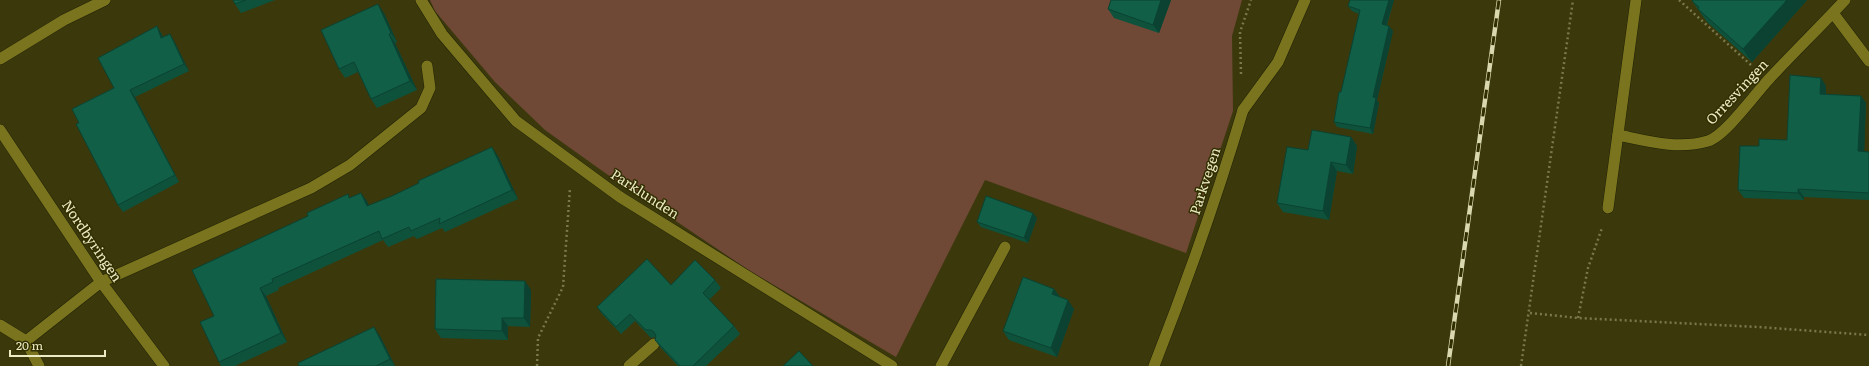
<svg xmlns="http://www.w3.org/2000/svg" width="1869" height="366" font-family="Literata,serif">
	<style>
		.green { fill: #6f4836 }
		.lines { fill: none; stroke-linecap: round; stroke-linejoin: round }
		.service-casing { stroke: #212006; stroke-width: 12 }
		.minor-casing { stroke: #212006; stroke-width: 12 }
		.path { stroke: #7a784d; stroke-width: 2.5; stroke-dasharray: 2 3; stroke-linecap: butt }
		.service { stroke: #79741d; stroke-width: 11 }
		.minor { stroke: #79741d; stroke-width: 11 }
		.rail-casing { stroke: #d9d8af; stroke-width: 4.5 }
		.rail { stroke: #312f00; stroke-width: 3; stroke-dasharray: 9; stroke-linecap: butt }
		.wall { fill: #0e523c }
		.shaded-wall { fill: #0b4231 }
		.building { fill: #105f46; stroke: #0b4231 }
		.labels { text-anchor: middle; stroke-width: 3; stroke-linejoin: round; paint-order: stroke }
		.street-label { font-size: 14px; fill: #ecebc3; stroke: #312f00 }
	</style>
	<rect width="100%" height="100%" fill="#3b390c"/>
	<path class="green" d="M430,0h812l-10,36 1,75 -47,142 -201,-73 -89,177 -146,-86 -135,-91 -70,-50 -50,-48 -60,-71z"/>
	<g class="lines">
		<defs>
			<path id="service" d="M1243,110l35,-48 27,-62
				M1608,208l28,-208
				M0,325l26,16 13,25
				M26,341l75,-59 210,-94 39,-23 71,-57 9,-20 -3,-22
				M629,366l25,-22
				M941,366l64,-119"/>
			<path id="minor" d="M421,0l21,34 74,87 104,76 272,169
				M1833,13l36,48
				M0,59l64,-39 41,-20
				M0,130l101,152 63,84
				M1618,135c29,6 60,15 90,6 17,-5 47,-47 61,-62 25,-27 51,-52 76,-79
				M1154,366c33,-84 63,-169 89,-256"/>
		</defs>
		<use href="#service" class="service-casing"/>
		<use href="#minor" class="minor-casing"/>
		<path class="path" d="M1679,0l72,65
			M1241,74l-1,-42 11,-32
			M1530,313l48,5 180,9 111,8
			M1578,318l10,-50 14,-40
			M537,366l1,-28 25,-51 7,-99
			M1521,366l52,-366"/>
		<use href="#service" class="service"/>
		<use href="#minor" class="minor"/>
		<defs>
			<path id="rail" d="M1448,366l51,-366"/>
		</defs>
		<use href="#rail" class="rail-casing"/>
		<use href="#rail" class="rail"/>
	</g>
	<path class="wall" d="M233,0h42l-34,13 -6,-9z
		M1171,0l-12,33 -45,-15 -6,-9z
		M1394,0l-7,25 6,6 -16,69 2,3 -6,31 -36,-7 -3,-5 25,-108 -7,-3 -4,-5z
		M1807,0l-55,62 -45,-40 -15,-21z
		M384,13l13,29 -2,1 22,47 -40,18 -6,-9 -13,-27 -13,6 -6,-9z
		M157,26l4,7 2,4 7,-3 4,7 15,30 -54,26 44,85 -56,30 -5,-7 -39,-82 35,-35z
		M1821,78l5,8v8l35,2 5,7 -2,48 5,1v48l-65,-3v3l-60,-2 -6,-8 21,-44 28,-6z
		M1351,137l6,9 -4,28 -16,-3 -8,49 -46,-8 -6,-9 31,-53z
		M498,156l20,43 -73,33 -3,-4 -25,11 -3,-3 -26,11 -5,-7 -105,48 1,2 -13,6 21,46 -52,24h-14l-2,-4 -5,-46 134,-122 2,4 17,3 2,5z
		M1037,218l-9,25 -47,-16 -4,-5z
		M715,280l6,8 -12,12 25,26 6,8 -34,32h-28l-18,-19 -5,-7v-3l-4,1 -16,-17 -14,13 -19,-20 -5,-7 74,-22z
		M1054,289l6,8 14,12 -17,48 -48,-17 -6,-9z
		M531,290l-1,37 -22,-1v14l-67,-2 -6,-9z
		M380,336l15,30h-96z"/>
	<path class="shaded-wall" d="M1161,0h10l-12,33 -6,-8z
		M1389,0h5l-9,29 -3,-5z
		M1787,0h20l-55,62 -9,-13z
		M378,4l6,9 13,29 -6,-9z
		M157,26l4,7 5,12 -5,-7z
		M1389,26l4,5 -16,69 2,3 -6,31 -3,-6 3,-31z
		M170,34l4,7 15,30 -5,-7z
		M389,34l6,9 22,47 -7,-9z
		M1821,78l5,8v16l-6,-8z
		M130,90l5,7 44,85 -4,-7z
		M1861,96l5,7 -2,56 -6,-8z
		M1351,137l6,9 -4,28 -7,-9z
		M492,147l6,9 20,43 -6,-9z
		M1331,162l6,9 -8,49 -6,-9z
		M1798,189l6,8v3l-6,-7z
		M361,193l6,8 6,14 -6,-9z
		M1033,213l4,5 -9,25 -4,-5z
		M525,281l6,9 -1,37 -6,-9z
		M260,288l6,8 21,46 -6,-9z
		M1054,289l6,8 -8,-3z
		M1068,300l6,9 -17,48 -6,-9z
		M502,318l6,8v14l-6,-9z
		M374,327l6,9 15,30 -5,-7z"/>
	<path class="building" d="M233,0h13l-11,4z
		M1111,0h50l-8,25 -45,-16z
		M1350,0h39l-7,24 7,2 -16,71 3,1 -6,30 -36,-6 5,-30h2l19,-82 -12,-4z
		M1693,0h94l-44,49 -45,-40 1,-2 -7,-6z
		M378,4l13,29 -2,1 21,47 -39,18 -17,-37 -15,7 -18,-39z
		M157,26l4,12 9,-4 14,30 -54,26 45,85 -57,30 -42,-81 3,-1 -7,-14 42,-21 -16,-30z
		M1790,75l31,3 -1,16 41,2 -3,55 11,1v41l-71,-4v4l-60,-3 2,-44h19v-7l28,1z
		M1312,130l39,7 -5,28 -15,-3 -8,49 -46,-8 10,-56 21,3z
		M492,147l20,43 -73,34 1,-6 -29,13 -2,-4 -27,12 -3,-8 -107,48 1,3 -13,6 21,45 -62,29 -19,-40 14,-6 -22,-46 116,-54 -1,-3 41,-19 1,4 12,-5 6,13 25,-10 27,-13 -1,-2z
		M986,196l47,17 -9,25 -47,-16z
		M647,259l24,26 24,-25 20,20 -12,13 31,33 -41,40h-13l-25,-26 1,-4 -2,-4 -3,-2h-5l-16,-16 -14,13 -19,-20z
		M1023,277l31,12 -2,5 16,6 -17,48 -48,-17z
		M436,279l89,2 -1,37h-22v13l-67,-2z
		M374,327l16,32 -14,7h-77l-1,-3z
		M799,351l14,15h-30z"/>
	<g class="labels">
		<g class="street-label">
			<text transform="translate(1737 92) rotate(-47)" y="5">Orresvingen</text>
			<text transform="translate(1205 181) rotate(-72)" y="5">Parkvegen</text>
			<text transform="translate(645 194) rotate(33)" y="5">Parklunden</text>
			<text transform="translate(92 241) rotate(56)" y="5">Nordbyringen</text>
		</g>
	</g>
	<path d="M10 350v6h95v-6" fill="none" stroke="#ecebc3" stroke-width="2"/>
	<text x="16" y="350" font-size="12" fill="#ecebc3" stroke="#312f00" stroke-width="3" paint-order="stroke">20 m</text>
</svg>
